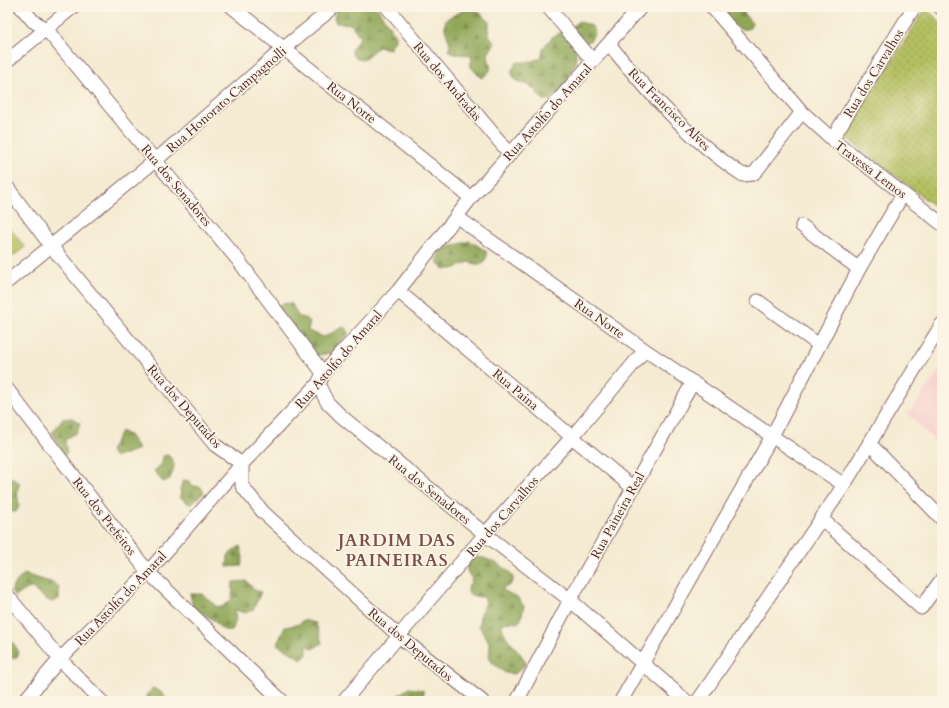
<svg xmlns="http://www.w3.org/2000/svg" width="949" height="708" font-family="Cardo,serif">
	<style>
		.built { fill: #f7d0ce }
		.grass { fill: url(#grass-dots); stroke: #7e6f46 }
		.forest { fill: url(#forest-firs); stroke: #6c6240 }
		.garden { fill: #b3bf60; stroke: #7e6f46 }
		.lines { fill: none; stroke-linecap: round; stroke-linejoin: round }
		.minor-casing { stroke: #866666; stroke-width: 15 }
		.minor { stroke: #fff; stroke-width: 13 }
		.labels { text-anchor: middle; stroke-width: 3.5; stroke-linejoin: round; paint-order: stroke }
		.street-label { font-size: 13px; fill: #4a1f2b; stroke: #fcf5e5 }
		.district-label { font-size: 17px; font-weight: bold; letter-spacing: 1px; fill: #7d4f4a; stroke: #fcf5e5 }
	</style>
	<defs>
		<pattern id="grass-dots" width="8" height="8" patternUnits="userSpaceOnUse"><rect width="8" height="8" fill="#b3bf60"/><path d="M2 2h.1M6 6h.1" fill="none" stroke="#949b4f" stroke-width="1.8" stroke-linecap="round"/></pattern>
		<pattern id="forest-firs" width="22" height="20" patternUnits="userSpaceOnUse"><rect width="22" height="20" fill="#8ea656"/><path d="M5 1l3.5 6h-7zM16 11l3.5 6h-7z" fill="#768747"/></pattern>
	</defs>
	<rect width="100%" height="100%" fill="#fcf5e5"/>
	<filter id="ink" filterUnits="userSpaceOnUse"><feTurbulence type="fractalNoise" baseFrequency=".025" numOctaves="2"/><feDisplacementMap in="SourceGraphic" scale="8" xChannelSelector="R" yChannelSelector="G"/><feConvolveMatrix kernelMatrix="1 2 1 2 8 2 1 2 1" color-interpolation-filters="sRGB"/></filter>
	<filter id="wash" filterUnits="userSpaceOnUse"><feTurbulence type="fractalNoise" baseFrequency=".012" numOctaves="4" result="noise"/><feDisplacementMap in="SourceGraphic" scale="16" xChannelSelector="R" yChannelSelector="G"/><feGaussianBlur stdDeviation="0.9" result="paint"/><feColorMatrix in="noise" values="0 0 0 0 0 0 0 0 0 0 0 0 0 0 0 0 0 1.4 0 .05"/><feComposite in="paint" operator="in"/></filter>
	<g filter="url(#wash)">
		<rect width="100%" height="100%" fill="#f5ebd3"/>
		<path class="built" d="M942,367v82l-34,-35z"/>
		<path class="grass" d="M926,8l16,16v188l-98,-76z"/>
		<path class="forest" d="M348,7h27l3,2 17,26v5l-5,9 -10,-2c-11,4 -17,21 -28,7v-5l8,-12 -9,-13 -15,-1 -2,-4 2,-9z
			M700,7h42l3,8 7,8 -2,5c-15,6 -21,-10 -31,-17 -5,-3 -13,-1 -19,-4z
			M468,8l10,3 11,10v14l6,8 -7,11c1,12 8,16 -7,24l-11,-12 2,-7 -3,-4 -16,-1 -4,-3c4,-13 -8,-17 -3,-32z
			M578,21l14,5 3,6 -5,9 -14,7v15l-8,12 3,4c-6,6 -13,16 -20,20 -9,5 -12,-5 -17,-10 -8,-8 -19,-3 -23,-18l6,-9h10l14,-4 2,-10 10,-12 18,-8z
			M470,241l16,10 1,5 -4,8 -4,1 -10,-3c-6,2 -11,6 -18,7 -13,2 -18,-11 -9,-20z
			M289,303l3,1 6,12 9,3 3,3 -2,9 16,6 19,-10 4,2 2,4c-16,17 -12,21 -38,23l-25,-26 -12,-8 -3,-9 4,-8z
			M72,418l8,5 -3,9 -12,8 2,13 -4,2 -11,-22 10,-14z
			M121,431l8,4 10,14 -22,8 -4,-2 -3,-4z
			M168,455c9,8 6,14 2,24l-7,3 -9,-11 8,-7v-8z
			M7,475l13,8 -3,8 2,15 -3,6h-4l-5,-6z
			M183,480l6,1 5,5 7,1 3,6 -7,5 -6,7 -10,-7 -1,-9z
			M240,546l3,12 -2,8 -14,1 1,-12z
			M478,557c9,0 46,16 32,28 -3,2 -7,3 -9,4l17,9 6,8 -3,14 -4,3 -10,-1 -5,2c0,15 20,26 24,40l-11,10 -10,-1 -17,-14c5,-16 -1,-20 -9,-33l1,-10 6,-14 -3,-5 -11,-1 -4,-3v-5l4,-9c-5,-7 -7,-10 -4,-19z
			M24,574l30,9 5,4v12l-8,3 -14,-9 -4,-5 -6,1 -12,8 -4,-5 3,-8z
			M247,581l7,9 7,2 -8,18 -8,3 -10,-3 1,10 -4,11c-12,2 -14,-9 -22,-13 -6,-4 -12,-7 -17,-11l-3,-13h12l14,12 6,1 10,-8 1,-17z
			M303,620l13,3 6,20 -9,6 -6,-4v10l-6,4 -24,-15 8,-17 14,-3z
			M7,634l11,16v6l-4,3 -7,-3z
			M153,688l9,5 6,8h-22v-6z
			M409,688l14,2 1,11h-30l5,-7z"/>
		<path class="garden" d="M7,225l18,22 -18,14z"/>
	</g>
	<g filter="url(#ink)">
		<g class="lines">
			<defs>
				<path id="minor" d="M21,7l12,14 13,8 192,231 85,113
					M232,7l239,191
					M387,7l123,147
					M548,7l45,54
					M712,7l90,105 30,27 110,85
					M940,7l2,2
					M609,44c38,47 83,98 134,131l10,-1 4,-4 45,-58
					M7,61l66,-54
					M832,139l82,-132
					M7,187l44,59 164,199 27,19v22l21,26 137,125 82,64
					M457,217l188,133 199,135
					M802,226l57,43 44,-75
					M7,282l149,-122 128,-112 50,-41
					M398,291l235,197
					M758,301l61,44
					M318,384l9,18 14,14 144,118 85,66 116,101
					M7,389l141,183 134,129
					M869,443l73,76
					M822,519l99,89 21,-29
					M7,595l53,64 41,42
					M24,701l36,-42 88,-87 94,-108 76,-80 5,-11 75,-82 73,-93 170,-191
					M344,701l141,-167 88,-98 72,-86
					M517,701l53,-101 123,-218
					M621,701l151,-265 87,-167
					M698,701l146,-216 98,-161"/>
			</defs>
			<use href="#minor" class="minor-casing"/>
			<use href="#minor" class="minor"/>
		</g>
	</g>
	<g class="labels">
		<g class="street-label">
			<text transform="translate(873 73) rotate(-58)" y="5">Rua dos Carvalhos</text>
			<text transform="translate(448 81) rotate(50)" y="5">Rua dos Andradas</text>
			<text transform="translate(226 99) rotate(-41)" y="5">Rua Honorato Campagnolli</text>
			<text transform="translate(352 102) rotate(38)" y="5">Rua Norte</text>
			<text transform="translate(670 109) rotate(45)" y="5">Rua Francisco Alves</text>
			<text transform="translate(547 112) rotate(-48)" y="5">Rua Astolfo do Amaral</text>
			<text transform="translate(871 169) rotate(37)" y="5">Travessa Lemos</text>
			<text transform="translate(177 185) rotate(50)" y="5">Rua dos Senadores</text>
			<text transform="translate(600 318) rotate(35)" y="5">Rua Norte</text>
			<text transform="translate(338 359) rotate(-49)" y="5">Rua Astolfo do Amaral</text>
			<text transform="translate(516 389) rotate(40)" y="5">Rua Paina</text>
			<text transform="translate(185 406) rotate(49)" y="5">Rua dos Deputados</text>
			<text transform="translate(430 489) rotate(39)" y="5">Rua dos Senadores</text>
			<text transform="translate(617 515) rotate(-61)" y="5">Rua Paineira Real</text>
			<text transform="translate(105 516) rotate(52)" y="5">Rua dos Prefeitos</text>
			<text transform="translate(502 516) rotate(-49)" y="5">Rua dos Carvalhos</text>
			<text transform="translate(120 598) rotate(-46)" y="5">Rua Astolfo do Amaral</text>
			<text transform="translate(411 644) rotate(40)" y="5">Rua dos Deputados</text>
		</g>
		<g class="district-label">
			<text x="397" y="546">JARDIM DAS<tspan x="397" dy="20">PAINEIRAS</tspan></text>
		</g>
	</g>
	<rect width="949" height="708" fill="none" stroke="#fcf5e5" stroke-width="24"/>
</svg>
